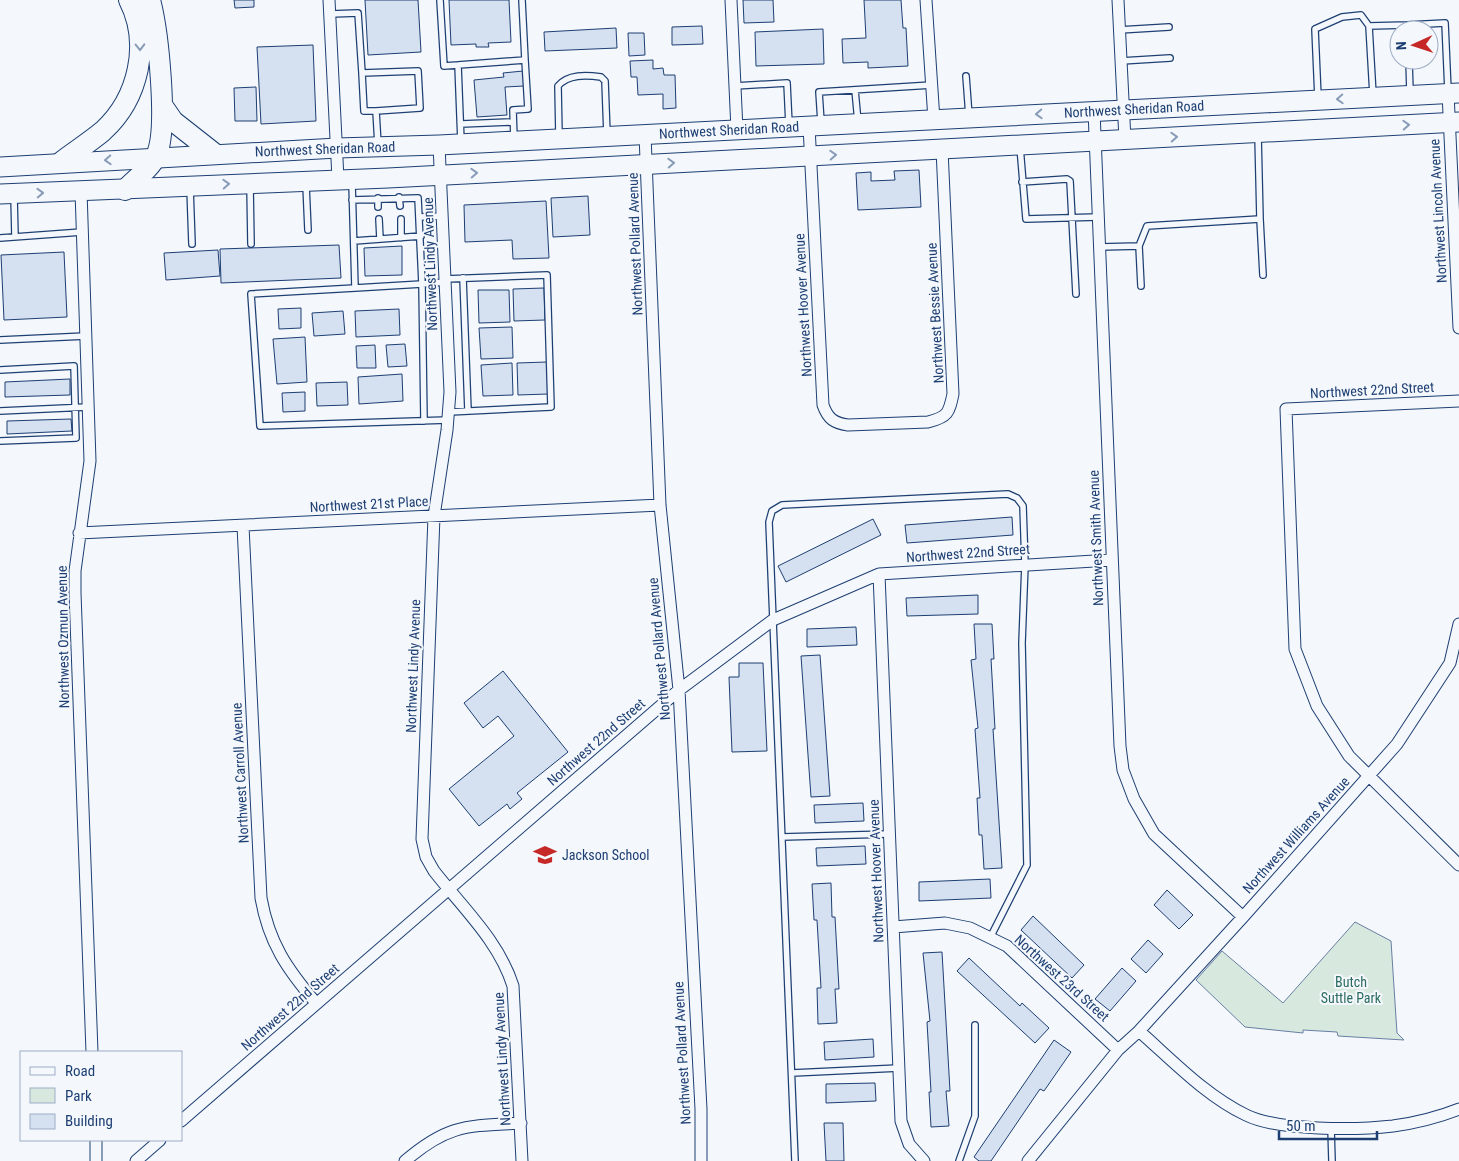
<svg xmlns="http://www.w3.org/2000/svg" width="1459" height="1161" font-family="'Roboto Condensed',sans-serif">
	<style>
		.green { fill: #d7e8df; stroke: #687fa3 }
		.building { fill: #d5e0f0; stroke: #1d3f73 }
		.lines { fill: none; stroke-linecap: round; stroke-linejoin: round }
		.service-casing { stroke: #1d3f73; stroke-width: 8 }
		.minor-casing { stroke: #1d3f73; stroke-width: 13 }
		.primary-casing { stroke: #1d3f73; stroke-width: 21 }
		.trunk-casing { stroke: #1d3f73; stroke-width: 22 }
		.service { stroke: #f4f7fb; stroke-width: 5.5 }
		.minor { stroke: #f4f7fb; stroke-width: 11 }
		.primary { stroke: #f4f7fb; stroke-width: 19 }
		.trunk { stroke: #f4f7fb; stroke-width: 20 }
		.oneway { stroke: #889bb7 }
		.labels { text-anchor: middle; stroke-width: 4; stroke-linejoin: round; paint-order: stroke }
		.street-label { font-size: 14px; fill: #1d3f73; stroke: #f4f7fb }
		.poi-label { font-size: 14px; fill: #1d3f73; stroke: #f4f7fb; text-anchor: start }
		.park-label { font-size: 14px; fill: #2c6c60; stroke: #f4f7fb }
	</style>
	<rect width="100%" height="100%" fill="#f4f7fb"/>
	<path class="green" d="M1355,922l36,19 6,92 7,7 -66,-4 -1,-4 -34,-2v3l-58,-6 -49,-47 26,-29 61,52z"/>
	<path class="building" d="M234,0h20v7l-19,1z
		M365,0h53l3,52 -53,3z
		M449,0h60l2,42 -23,1 1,4h-13v-3l-25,1z
		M743,0h30l1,22 -30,1z
		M864,0h37l2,28h3l2,38 -40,2v-6l-25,1 -1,-24 24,-1z
		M702,26l1,18 -31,1v-18z
		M616,28l1,20 -72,3 -1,-19z
		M823,29l1,35 -68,2 -1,-34z
		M628,33h16l1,22 -16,1z
		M313,45l3,76 -55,3 -4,-77z
		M653,60v9l10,-1 1,7h11l1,33 -13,1v-15l-25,1 -1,-18h-6l-1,-16z
		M523,71l1,15 -19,1 2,28 -30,2 -3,-37 30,-3 -1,-4z
		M256,87l1,34h-22l-1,-33z
		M919,170l2,37 -63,3 -2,-37 15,-1v9l24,-1 -1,-9z
		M588,196l2,39 -37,2 -2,-39z
		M546,201l3,57 -36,1 -1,-19 -47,2 -1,-37z
		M339,245l2,33 -120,5 -1,-34z
		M402,246v29l-37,1 -1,-28z
		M218,250l2,26 -54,4 -2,-27z
		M64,252l3,65 -63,3 -3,-65z
		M544,288l1,32 -31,1 -1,-32z
		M478,290h31l1,32 -31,1z
		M301,308v20l-22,1 -1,-20z
		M399,309l1,26 -44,2 -1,-26z
		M343,311l2,23 -31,2 -2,-23z
		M512,327l1,31 -32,1 -2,-31z
		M305,337l2,45 -30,2 -4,-45z
		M405,344l2,22 -19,1 -2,-22z
		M375,345l1,23h-19l-1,-22z
		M547,362l1,32 -30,1 -1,-32z
		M512,363l1,32 -30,1 -2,-31z
		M402,374l1,27 -44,3 -1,-27z
		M70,379v16l-65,2v-15z
		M347,382l1,23 -31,1 -1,-23z
		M305,392v19l-22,1 -1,-19z
		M71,419l1,12 -65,3v-13z
		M1012,517l1,18 -106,8 -2,-18z
		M873,519l8,16 -95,47 -8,-16z
		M978,595v19l-71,2 -1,-18z
		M974,624h18l2,35h-3l4,70h-2l9,139 -18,1 -2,-34h-3l-2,-37h3l-5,-69 3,-1 -7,-68 5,-1z
		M856,627l1,18 -50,2v-18z
		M820,655l10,141 -19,1 -10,-141z
		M739,663h24l4,88 -35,1 -3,-75h10z
		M503,671l65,81 -51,41 5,6 -12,10 -3,-5 -28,22 -30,-37 65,-53 -16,-20 -15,12 -19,-25z
		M863,803l1,18 -49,2 -1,-18z
		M865,846l1,18 -49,2 -1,-18z
		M990,879l1,19 -72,3v-19z
		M831,883l1,34h3l4,72h-4l2,34 -19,1 -1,-36h4l-4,-68h-3l-2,-36z
		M1167,890l26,25 -14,14 -25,-24z
		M1033,916l51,49 -12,13 -51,-48z
		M1148,940l15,14 -17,19 -15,-14z
		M942,952l8,139h-4l3,35 -18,1 -2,-35h2l-4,-70 3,-1 -7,-68z
		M969,958l51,48 2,-3 27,25 -14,15 -78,-72z
		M1122,968l14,13 -26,30 -15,-12z
		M873,1039l1,18 -49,3 -1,-18z
		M1054,1040l17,12 -27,39 -4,-2 -49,72h-12l-5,-4z
		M875,1083l1,18 -50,2v-19z
		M824,1123h19l1,38h-18z"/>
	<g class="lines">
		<defs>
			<path id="service" d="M440,0l4,66 14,-1
				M330,14l28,-1 4,60 56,-2 2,37 -44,3 2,34
				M1407,25l38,-2 3,68
				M1119,30l50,-3
				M1409,60l1,33
				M1121,61l49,-3
				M362,73l2,38h12
				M966,76l3,40
				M735,86l52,-3 2,42
				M855,90l3,32
				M1373,95l-4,-69 38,-1v5
				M1318,98l-3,-69 27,-12 19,-2 8,11
				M821,122l-2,-30 113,-7
				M461,124l52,-2
				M559,136l-1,-50c10,-12 28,-11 43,-9l4,4 2,54
				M514,139l-1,-29 15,-1 -3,-49
				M461,142l-3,-77 67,-5 -3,-60
				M1020,147l6,72 72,-2
				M1022,182l45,-3 3,2 6,113
				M352,183l3,105 -104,6 9,132 188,-6
				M250,185l1,59
				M306,185l2,45
				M190,188l2,56
				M14,196l1,41
				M399,197l1,9
				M378,198v9
				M352,200l66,-2 4,86 23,-2
				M420,217l23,-1
				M379,219l1,20
				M401,219v19
				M1260,219l3,56
				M0,238l82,-6
				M354,241l67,-5
				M1139,246l2,40
				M1100,247l39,-1 8,-20 113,-7 -2,-84
				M463,278l5,133
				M445,279l102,-4 4,132 -102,5
				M355,288l67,-4 2,137
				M0,340l86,-4
				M0,370l74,-4 2,72 -76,3
				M0,411l88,-4
				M782,837l107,-3
				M792,1073l107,-5
				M1331,1128l1,33
				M795,1161l-26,-639 3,-11 10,-6 226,-11 9,4 6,8 2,58 -3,79 5,222 -37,73
				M959,1161l16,-45v-91"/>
			<path id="minor" d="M329,0l9,179
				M731,0l6,130
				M926,0l8,120
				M1118,0l7,140
				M1448,93l11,235
				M1094,111l26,635 3,24 11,29 20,35 89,83
				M809,126l14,279c5,14 11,18 25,20l80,-3c20,-5 21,-9 25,-28l-11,-245
				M645,135l15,370 19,185 22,419v52
				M439,145l11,247 -3,38 -13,86 -12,323 4,18 8,14c28,36 65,70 79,115l9,175
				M81,191l9,270 -15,110v22l17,459
				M1459,401l-173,8 9,240 22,57 32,50 110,109
				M243,526l18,372c8,45 26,71 55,105
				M79,533l581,-28
				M879,574l22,547 8,23 15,17
				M893,927l52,-4 25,5 37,18 111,104
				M1139,1031c33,29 67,65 107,84 32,16 111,15 147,11 21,-3 46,-9 66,-17
				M181,1121l498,-431 94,-70 106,-46 232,-14
				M96,1140v21
				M136,1161l24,-21
				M405,1161c43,-37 62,-35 116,-38
				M1028,1161l90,-111 21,-19 104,-114 154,-173 53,-81 9,-39"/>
			<path id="primary" d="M0,167l337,-19 102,-3 1020,-52
				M0,194l388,-16 1071,-56"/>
			<path id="trunk" d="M162,105l11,16 42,33
				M60,163c14,-11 30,-21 43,-32 36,-33 48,-88 26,-131
				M125,190c9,-10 26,-22 31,-34 13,-26 2,-126 -6,-156"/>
		</defs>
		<use href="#service" class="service-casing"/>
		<use href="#minor" class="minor-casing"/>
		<use href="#primary" class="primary-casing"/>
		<use href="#trunk" class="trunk-casing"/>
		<use href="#service" class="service"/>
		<use href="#minor" class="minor"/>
		<use href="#primary" class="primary"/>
		<use href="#trunk" class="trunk"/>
	</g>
	<defs><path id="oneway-chevron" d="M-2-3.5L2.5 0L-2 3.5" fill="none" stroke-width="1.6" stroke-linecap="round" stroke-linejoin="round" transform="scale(1.25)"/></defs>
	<g class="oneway">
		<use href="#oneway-chevron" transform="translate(140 47) rotate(89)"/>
		<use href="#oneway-chevron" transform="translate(1340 99) rotate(177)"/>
		<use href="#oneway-chevron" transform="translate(1039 114) rotate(177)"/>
		<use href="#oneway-chevron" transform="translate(1406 125) rotate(-3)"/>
		<use href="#oneway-chevron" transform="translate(1174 137) rotate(-3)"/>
		<use href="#oneway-chevron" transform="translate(833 155) rotate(-3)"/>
		<use href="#oneway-chevron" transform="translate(108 160) rotate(177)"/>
		<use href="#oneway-chevron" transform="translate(671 163) rotate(-3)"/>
		<use href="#oneway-chevron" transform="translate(474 173) rotate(-3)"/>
		<use href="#oneway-chevron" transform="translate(226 184) rotate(-3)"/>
		<use href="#oneway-chevron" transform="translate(40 193) rotate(-2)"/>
	</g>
	<defs>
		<symbol id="school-bare" viewBox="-9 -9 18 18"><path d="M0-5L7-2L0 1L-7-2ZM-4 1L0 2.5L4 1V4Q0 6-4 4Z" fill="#c62828" stroke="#f4f7fb" stroke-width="2.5" paint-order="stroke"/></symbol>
	</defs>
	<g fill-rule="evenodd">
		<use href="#school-bare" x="529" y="839" width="32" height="32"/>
	</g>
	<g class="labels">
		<g class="street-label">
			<text transform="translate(1134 109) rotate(-3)" y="5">Northwest Sheridan Road</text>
			<text transform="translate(729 130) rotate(-3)" y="5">Northwest Sheridan Road</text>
			<text transform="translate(325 149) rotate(-2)" y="5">Northwest Sheridan Road</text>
			<text transform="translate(1438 211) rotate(-93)" y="5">Northwest Lincoln Avenue</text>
			<text transform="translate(635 244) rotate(-92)" y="5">Northwest Pollard Avenue</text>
			<text transform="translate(430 264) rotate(-92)" y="5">Northwest Lindy Avenue</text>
			<text transform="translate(803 305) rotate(-93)" y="5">Northwest Hoover Avenue</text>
			<text transform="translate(935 313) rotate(-93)" y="5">Northwest Bessie Avenue</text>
			<text transform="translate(1372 390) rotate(-3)" y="5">Northwest 22nd Street</text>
			<text transform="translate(369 504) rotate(-3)" y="5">Northwest 21st Place</text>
			<text transform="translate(1096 538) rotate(-92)" y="5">Northwest Smith Avenue</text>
			<text transform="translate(968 553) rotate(-4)" y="5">Northwest 22nd Street</text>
			<text transform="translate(63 637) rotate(-91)" y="5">Northwest Ozmun Avenue</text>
			<text transform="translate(659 649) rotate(-95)" y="5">Northwest Pollard Avenue</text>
			<text transform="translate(413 666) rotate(-88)" y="5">Northwest Lindy Avenue</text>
			<text transform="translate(596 742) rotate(-41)" y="5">Northwest 22nd Street</text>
			<text transform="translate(240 773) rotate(-93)" y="5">Northwest Carroll Avenue</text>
			<text transform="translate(1296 835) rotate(-48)" y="5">Northwest Williams Avenue</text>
			<text transform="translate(876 871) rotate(-92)" y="5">Northwest Hoover Avenue</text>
			<text transform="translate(1062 978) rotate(42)" y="5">Northwest 23rd Street</text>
			<text transform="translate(290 1007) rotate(-41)" y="5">Northwest 22nd Street</text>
			<text transform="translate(682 1053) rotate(-93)" y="5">Northwest Pollard Avenue</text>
			<text transform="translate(502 1059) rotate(-93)" y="5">Northwest Lindy Avenue</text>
		</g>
		<g class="poi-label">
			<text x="562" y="860">Jackson School</text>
		</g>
		<g class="park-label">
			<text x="1351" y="987">Butch<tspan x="1351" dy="16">Suttle Park</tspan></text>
		</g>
	</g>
	<rect x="20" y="1051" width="162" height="90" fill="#f4f7fb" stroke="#9eadc5"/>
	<rect x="30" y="1067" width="25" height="8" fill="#f4f7fb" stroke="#9eadc5"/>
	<text x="65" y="1076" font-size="15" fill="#1d3f73">Road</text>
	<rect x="30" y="1088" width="25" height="15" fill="#d7e8df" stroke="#9eadc5"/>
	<text x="65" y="1101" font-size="15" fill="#1d3f73">Park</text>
	<rect x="30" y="1114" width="25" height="15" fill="#d5e0f0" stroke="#9eadc5"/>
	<text x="65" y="1126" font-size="15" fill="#1d3f73">Building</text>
	<g transform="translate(1414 45) rotate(267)"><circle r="24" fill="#f4f7fb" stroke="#9eadc5"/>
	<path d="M0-4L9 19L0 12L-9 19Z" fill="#c62828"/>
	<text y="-8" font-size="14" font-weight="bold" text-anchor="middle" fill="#1d3f73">N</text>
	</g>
	<path d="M1279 1131v8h98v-8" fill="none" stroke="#1d3f73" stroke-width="2.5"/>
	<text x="1286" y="1131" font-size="15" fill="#1d3f73" stroke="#f4f7fb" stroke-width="4" paint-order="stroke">50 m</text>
</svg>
